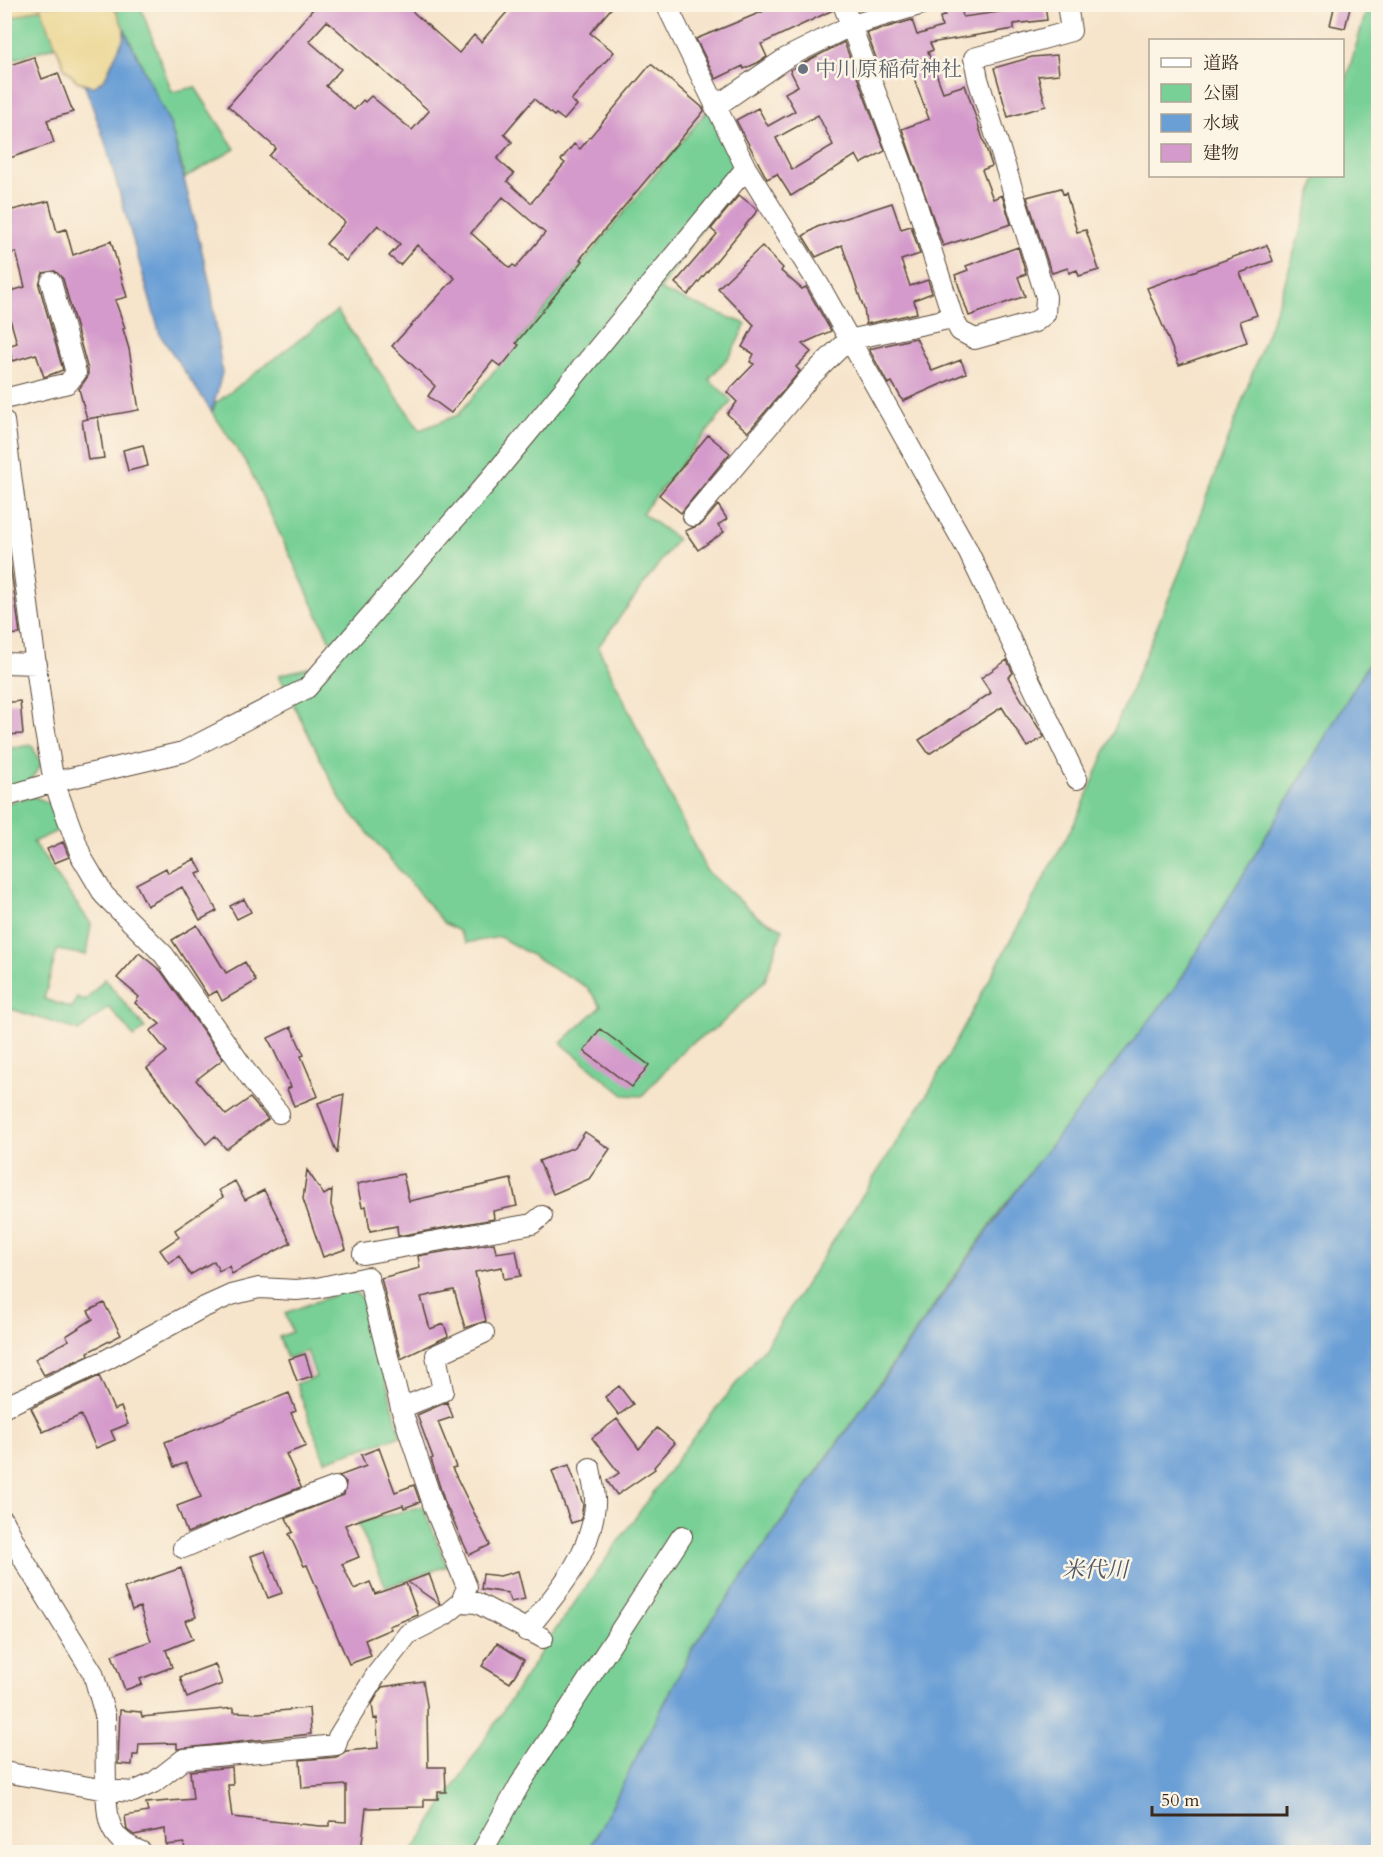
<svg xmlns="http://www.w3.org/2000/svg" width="1383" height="1857" font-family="Cardo,'Noto Serif JP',serif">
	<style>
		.green { fill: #78d096; stroke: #5a7d5a; stroke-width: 1.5 }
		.sand { fill: #eeda9e; stroke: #94825e; stroke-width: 1.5 }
		.water { fill: #6a9fd6; stroke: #52647a; stroke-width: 1.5 }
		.building { fill: #d49acb; fill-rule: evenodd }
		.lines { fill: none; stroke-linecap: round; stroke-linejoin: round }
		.street-casing { stroke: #574638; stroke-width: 22 }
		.street { stroke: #fff; stroke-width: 20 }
		.worship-dot { fill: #6b7280; stroke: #fcf5e5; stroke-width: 2 }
		.labels { text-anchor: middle; stroke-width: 5; stroke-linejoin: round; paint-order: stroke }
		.worship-label { font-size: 21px; fill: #5b616d; stroke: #fcf5e5; text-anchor: start }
		.water-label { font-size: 22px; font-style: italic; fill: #4e5968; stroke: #fcf5e5 }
	</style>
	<rect width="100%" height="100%" fill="#fcf5e5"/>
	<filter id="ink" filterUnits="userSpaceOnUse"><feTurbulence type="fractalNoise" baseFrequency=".0167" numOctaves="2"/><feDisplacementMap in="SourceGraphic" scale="12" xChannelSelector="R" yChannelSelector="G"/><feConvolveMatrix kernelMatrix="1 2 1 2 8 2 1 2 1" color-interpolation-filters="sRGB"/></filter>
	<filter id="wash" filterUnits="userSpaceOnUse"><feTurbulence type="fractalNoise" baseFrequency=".008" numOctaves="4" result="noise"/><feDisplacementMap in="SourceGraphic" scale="24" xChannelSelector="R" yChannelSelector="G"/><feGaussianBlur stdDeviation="1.35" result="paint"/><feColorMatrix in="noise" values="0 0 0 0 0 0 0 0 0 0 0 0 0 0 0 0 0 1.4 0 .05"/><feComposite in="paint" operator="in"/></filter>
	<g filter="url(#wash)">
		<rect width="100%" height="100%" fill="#f6e4cb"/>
		<path class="green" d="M113,5h27l32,87 23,-5 40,62 -50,29 -14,-52z
			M1368,5h10v643l-200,336 -177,226 -307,436 -106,206h-176l142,-220 131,-184 81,-102 162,-253 153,-283 102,-246 100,-275 34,-113h25l1,-86z
			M41,8l15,38 -51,16 -1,-42z
			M711,106l28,68 -79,116 86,34 -15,30 -22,25 23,22 -90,112 35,26 -79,108 108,223 52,47 25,12 -18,51 -47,47 -31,19 -45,50 -18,-1 -63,-52 40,-37 -14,-19 -87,-50 -34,6 -7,-12 -15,-8 -102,-121 -63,-127 60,-15 -92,-196 -35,-52 4,-9 121,-92 83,119 38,-15z
			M32,745l9,20 -12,17 -24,6v-39z
			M32,796l18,7 12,26 -29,13 58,82 -5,31 -29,-5 -13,49 28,9 5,-11 8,4 20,-22 40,49 -11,9 -25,-30 -30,24 -74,-24 -1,-203z
			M348,1290l15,7 38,139 -76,25 -29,-77 20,-7 -9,-26 -20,7 -8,-21 13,-5 -7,-19z
			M423,1506l24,60 -61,21 -28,-64z"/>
		<path class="sand" d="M4,5h109l11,24 1,7 -20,43 -11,8 -17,-6 -12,-12 -24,-61 -36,12z"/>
		<path class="water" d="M124,29l47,97 40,162 11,85 -10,39 -52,-77 -55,-193 -21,-59 10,4 11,-9 19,-41z
			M1378,648v1204h-790l106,-206 338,-477 146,-185z"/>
		<g id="blocks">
			<path class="building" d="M309,4h95l55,49 15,-18 7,7 33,-38h101l-25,29 24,19 -43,48 6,5 -13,15 -8,-6 -2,2 -20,-17 -30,35 8,8 -15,17 17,15 -7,7 24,22 34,-40 -4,-3 13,-16 6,5 71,-85 52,44 1,3 -124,148 3,2 -67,82 3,2 -18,22 -8,-6 -42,52 -23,-17 7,-10 -43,-40 63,-68 -38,-33 -17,20 -11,-9 11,-12 -22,-19 -32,36 -20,-17 19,-22 -76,-66 7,-8 -48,-42 85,-97zM327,21l102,90 -17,19 -41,-34 -6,6 -2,-2 -9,10 -28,-24 15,-17 -32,-28zM503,197l42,36 -29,34 -3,-2 -3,3 -39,-35z
				M781,4h50l2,6 -72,34 6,13 -10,6 -13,6 -1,-3 -27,13 -20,-40z
				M1029,4h16l2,16 -33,4v5l-84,14 3,7 -5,2 15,40 22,-7 27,81 -10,4 11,29 9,-4 9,29 -68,22 -41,-117 27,-10 -22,-60 -27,10 -13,-36 45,-13 5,15 25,-8 -2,-10 5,-1 -1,-5 17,-4 2,10 66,-9z
				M1335,4h16l-6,24 -15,-3z
				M844,42l41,109 -24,13 -5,-9 -65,41 -14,-22 -10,5 -31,-59 22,-12 10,18 27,-15 -10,-18 13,-7 -8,-16zM818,115l15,30 -41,25 -16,-32z
				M1057,55l2,19 -21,2 8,30 -38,11 -14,-49 38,-11z
				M34,57l8,22 16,-6 15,39 -26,8 7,23 -50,17v-93z
				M1061,188l2,6 3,-1 11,39 9,-2 13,40 -20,6 -2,-6 -8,3 -1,-5 -16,5 -3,-7 -22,-69z
				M739,195l19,15 -70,85 -13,-12 42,-49 -6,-5z
				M49,201l8,31 9,-3 7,26 38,-14 16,56 -12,3 10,28 -2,1 6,20 10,61 -52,9 -8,-30 9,-13v-6l-25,-91 -8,-8 -12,2 -4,12 24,85 -19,7 -8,-23 -23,7 -5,-15 9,-3 -9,-31 -4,1v-20l21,-6 -9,-35 -12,3v-43z
				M892,203l9,26 10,-3 9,28 -19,6 9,26 18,-6 4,13 -18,7 3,13 -51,11 -2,-15 -22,-64 -26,12 -13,-21 14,-9z
				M1267,245l6,16 -33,12 17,42 -17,6 7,21 -68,23 -32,-77z
				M762,246l21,22 -2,3 21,18 4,-2 25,44 -29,13 9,8 -15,15 4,4 -52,61 -21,-18 10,-12 -10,-10 27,-28 -4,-2 4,-8 -12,-7 12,-22 -36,-37z
				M1018,247l8,27 -8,3 7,19 -56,20 -14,-41 13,-5 -2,-4z
				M916,338l16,33 29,-11 5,13 -63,28 -11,-19 -4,2 -19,-35z
				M98,417l6,41 -16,2 -6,-40z
				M708,435l22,18 -49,60 -22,-18z
				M143,445l5,21 -20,5 -5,-21z
				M718,505l9,14 -9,6 6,7 -26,18 -13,-19 17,-7z
				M4,521l16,113 -16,1z
				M1007,660l6,13 -5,4 36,60 -17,10 -25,-40 -73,47 -10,-14 72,-47 -10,-15z
				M20,701l3,33 -19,1v-32z
				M63,842l6,15 -15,6 -7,-14z
				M195,859l7,13 -5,2 20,37 -17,9 -18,-33 -35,19 -11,-22 30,-16 2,5z
				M244,899l7,13 -14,7 -7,-13z
				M197,925l29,48 19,-11 11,19 -34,20 -5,-10 -9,5 -36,-56z
				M139,953l22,18 62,88 -27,21 30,35 24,-17 18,21 -42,30 -11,-13 -9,8 -59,-76 20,-16 -17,-21 10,-7 -25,-21 4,-6 -22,-19z
				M291,1027l13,28 -3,1 17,40 -24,10 -7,-17 4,-2 -23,-49z
				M600,1029l49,36 -17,22 -48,-36z
				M344,1094l-7,60 -19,-51z
				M585,1132l25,17 -21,30 -36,15 -14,-33 36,-14z
				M307,1170l17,25 8,-5 -1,15 15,44 -23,8 -20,-58z
				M403,1174l6,27 102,-22 6,27 -24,5 1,8 -96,17 -1,-10 -27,5 -4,-25 -4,1 -5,-23z
				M235,1181l10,19 19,-10 27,53 -59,31 -3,-8 -10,5 -5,-10 -24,14 -11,-19 -10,7 -9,-13 19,-13 -4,-7 48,-33 -4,-7z
				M494,1243l2,10 20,-3 5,26 -17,3 -2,-12 -27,5 11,49 -21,7 -11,-38 -33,7 9,32 14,-5 4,12 -47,23 -20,-81 39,-10 -2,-12z
				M104,1303l17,32 -33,17 1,3 -45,20 -9,-16 34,-19 -3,-4 27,-17 -5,-8z
				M305,1354l7,22 -15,5 -8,-22z
				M99,1376l15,34 7,-3 7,17 -17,7 4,9 -19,8 -15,-33 -38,17 -12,-24z
				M619,1386l14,18 -14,11 -14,-18z
				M289,1393l7,18 -5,2 15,33 -20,8 15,33 -114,46 -10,-27 24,-9 -15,-34 -12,4 -9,-25z
				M447,1402l6,15 -15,5 18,45 -4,1 38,77 -21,10 -24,-52 -14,-44 2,-1 -16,-43z
				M617,1419l22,30 18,-21 18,15 -21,24 1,2 -38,26 -10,-14 12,-8 -27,-35z
				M379,1448l16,44 19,-7 6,17 -16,6 -1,-3 -58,20 14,32 -17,7 12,25 16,-7 5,12 31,-11 12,32 -29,11 2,3 -26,11 6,16 -22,8 -42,-99 -3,1 -15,-32 4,-2 -7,-14 58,-23 2,-12 -7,-7 27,-10 -5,-11z
				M569,1465l14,39 -2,16 -10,3 -19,-52z
				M265,1551l17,42 -14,5 -17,-42z
				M181,1568l15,49 -11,4 8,18 -27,11 6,17 -32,12 2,5 -17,6 -13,-35 39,-14 -11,-34 -8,3 -8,-22z
				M518,1571l7,28 -14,3 -3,-9 -27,-4 2,-15 17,2z
				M429,1574l11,30h-1l-31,-22z
				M497,1643l27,17 -14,23 -28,-17z
				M215,1664l7,20 -35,14 -7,-21z
				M423,1681l4,24 1,62h17l1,25h-8v7h-14v8l-58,1 -5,44 -56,-3v3h-95l-1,-3 -24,2 -1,-8 -18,2 -1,-16 -31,6 -7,-5 -2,-14 23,-4 -2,-9 47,-4 -3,-28 42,-4 1,18h-5l4,32 88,9h10v-5l16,1v-37l-44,3 -2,-28 37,-3 9,-6 32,-3 -1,-30 -3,1 -2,-15 10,-17z
				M234,1708v4l24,1 51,-5 2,26 -134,15v-6l-38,1 -1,11h-5l-1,10 -14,-1 2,-54 21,2 1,5z"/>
		</g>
	</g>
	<g filter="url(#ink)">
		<use href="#blocks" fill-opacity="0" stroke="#574638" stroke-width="1.5"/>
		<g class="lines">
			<defs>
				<path id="street" d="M666,4l80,164 73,117 148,264 110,230
					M843,4l71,192 39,122 7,13 15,8 60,-17 10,-8 1,-17 -68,-218 -4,-21 97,-27 -4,-27
					M715,107l71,-49 66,-33 71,-21
					M4,399l64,-16 8,-10 -25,-91
					M4,421l40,305 10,56 28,76 22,37 60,60 93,132 22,26
					M693,516l118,-140 37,-36 105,-22
					M4,663l33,1
					M4,797l50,-15 129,-30 124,-64 184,-210 255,-310
					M363,1254l169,-30 10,-8
					M4,1407l102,-47 94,-51 31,-14 28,-7 37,2 21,-2 51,-11 33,131 33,99 33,80 -6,15 -16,13 -37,19 -32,41 -38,62 -2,8 -152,14 -31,24 -20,9 -27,-2 -1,-75 -12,-42 -68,-111 -21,-41
					M401,1408l42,-17 -7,-36 48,-22
					M183,1548l77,-33 75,-28
					M461,1602l16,1 66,35
					M526,1631c31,-38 65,-75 69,-126 1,-12 -3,-25 -5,-37
					M4,1772l102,18c2,33 2,49 36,62
					M482,1852l38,-68 162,-248"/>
			</defs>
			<use href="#street" class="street-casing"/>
			<use href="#street" class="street"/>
		</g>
	</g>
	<circle class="worship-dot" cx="803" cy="69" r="6"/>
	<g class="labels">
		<g class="worship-label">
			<text x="815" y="76">中川原稲荷神社</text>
		</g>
		<g class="water-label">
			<text x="1095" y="1577">米代川</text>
		</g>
	</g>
	<rect width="1383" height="1857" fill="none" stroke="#fcf5e5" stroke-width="24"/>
	<rect x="1149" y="39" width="195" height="138" fill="#fcf5e5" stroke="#afa495" stroke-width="1.5"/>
	<rect x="1161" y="58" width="30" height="9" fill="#ffffff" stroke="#afa495" stroke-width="1.5"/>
	<text x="1203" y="69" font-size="18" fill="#3b2a1e">道路</text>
	<rect x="1161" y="84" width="30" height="18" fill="#78d096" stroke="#afa495" stroke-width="1.5"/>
	<text x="1203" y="99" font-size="18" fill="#3b2a1e">公園</text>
	<rect x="1161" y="114" width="30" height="18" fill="#6a9fd6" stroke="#afa495" stroke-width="1.5"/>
	<text x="1203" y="129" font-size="18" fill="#3b2a1e">水域</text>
	<rect x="1161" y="144" width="30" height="18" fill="#d49acb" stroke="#afa495" stroke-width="1.5"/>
	<text x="1203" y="159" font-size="18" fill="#3b2a1e">建物</text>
	<path d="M1152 1806v9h135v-9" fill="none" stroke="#3b2a1e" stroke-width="3"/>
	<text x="1161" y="1806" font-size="18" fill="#3b2a1e" stroke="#fcf5e5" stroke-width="4.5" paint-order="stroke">50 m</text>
</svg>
